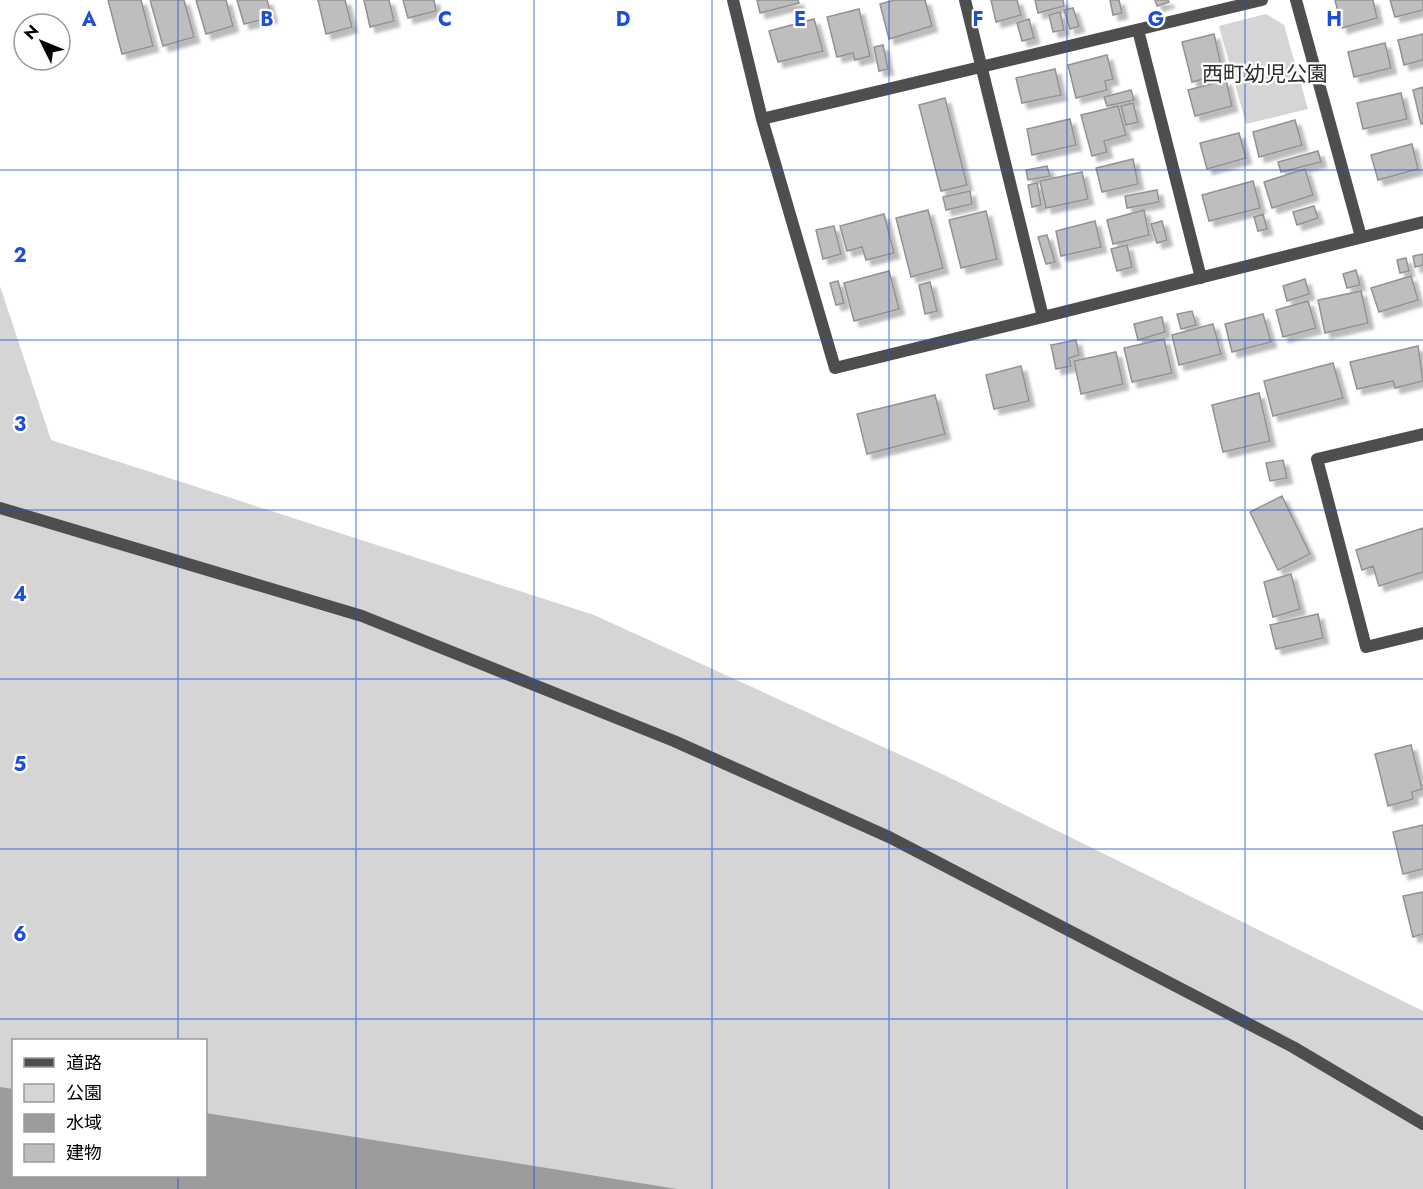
<svg xmlns="http://www.w3.org/2000/svg" width="1423" height="1189" font-family="Jost,'Noto Sans JP',sans-serif">
	<style>
		.green { fill: #d5d5d5 }
		.water { fill: #9c9c9c }
		.building { fill: #bebebe; stroke: #929292; stroke-width: 1.5; filter: url(#shadow) }
		.lines { fill: none; stroke-linecap: round; stroke-linejoin: round }
		.minor { stroke: #4e4e4e; stroke-width: 12 }
		.grid { fill: none; stroke: #1d4ed8; stroke-width: 1.5; stroke-opacity: 0.55 }
		.labels { text-anchor: middle; stroke-width: 4.5; stroke-linejoin: round; paint-order: stroke }
		.park-label { font-size: 21px; fill: #2c2c2c; stroke: #fff }
		.grid-label { font-size: 20px; text-anchor: middle; font-weight: bold; fill: #1d4ed8; stroke: #fff; stroke-width: 4.5; stroke-linejoin: round; paint-order: stroke }
	</style>
	<defs>
		<filter id="shadow"><feDropShadow dx="5.5" dy="5.5" stdDeviation="1.5" flood-color="#0004"/></filter>
	</defs>
	<rect width="100%" height="100%" fill="#fff"/>
	<path class="green" d="M1266,14l18,11 24,84 -62,15 -27,-98z
		M0,286l51,154 543,175 344,157 485,239v178h-830l-387,-59v-90h-192l-1,64 -13,-2z"/>
	<path class="water" d="M0,1087l13,2 1,87h192v-63l471,76h-677z"/>
	<path class="building" d="M108,0h33l12,46 -31,8z
		M150,0h34l10,37 -31,9z
		M196,0h30l7,26 -27,8z
		M237,0h30l5,17 -28,7z
		M318,0h27l7,27 -26,7z
		M364,0h25l5,21 -24,6z
		M403,0h31l2,11 -28,7z
		M757,0h41l1,3 -39,10z
		M895,0h30l7,26 -43,13 -9,-35z
		M991,0h26l4,15 -25,7z
		M1035,0h28l1,6 -26,7z
		M1110,0h9l3,13 -9,2z
		M1155,0h13l1,2 -12,4z
		M1335,0h38l4,18 -35,10z
		M1390,0h33v10l-28,7z
		M1073,8l6,18 -9,3 -6,-19z
		M859,9l11,47 -15,4 -2,-7 -16,4 -10,-40z
		M1060,12l4,18 -11,2 -4,-17z
		M814,19l9,32 -45,11 -9,-31z
		M1029,19l5,19 -12,3 -5,-18z
		M1214,34l9,40 -31,8 -10,-40z
		M1423,34v26l-19,5 -6,-25z
		M1385,43l6,25 -37,9 -6,-25z
		M883,45l5,24 -9,2 -5,-24z
		M1107,55l6,24 -8,2 2,9 -31,8 -8,-33z
		M1055,69l6,26 -39,8 -6,-25z
		M1226,80l6,26 -37,10 -7,-26z
		M1423,87v37h-2l-8,-34z
		M1131,90l3,10 -27,6 -3,-9z
		M1401,93l6,26 -44,10 -6,-26z
		M945,98l22,87 -26,6 -22,-86z
		M1133,103l5,19 -12,3 -5,-19z
		M1118,106l8,29 -22,6 3,11 -15,4 -11,-41z
		M1070,119l6,26 -44,10 -5,-26z
		M1295,120l7,25 -43,12 -6,-25z
		M1239,133l7,25 -39,11 -7,-26z
		M1412,144l6,25 -40,11 -7,-25z
		M1318,151l3,11 -40,10 -3,-10z
		M1133,159l5,25 -36,8 -6,-24z
		M1047,166l3,10 -22,4 -2,-10z
		M1305,169l8,26 -41,13 -8,-26z
		M1082,172l6,27 -42,9 -6,-27z
		M1253,181l7,27 -51,13 -7,-26z
		M1037,183l4,22 -9,2 -4,-22z
		M1157,190l2,12 -32,6 -2,-12z
		M970,191l2,13 -26,6 -3,-13z
		M1314,206l4,12 -21,7 -4,-13z
		M928,210l15,58 -32,9 -15,-59z
		M1144,210l5,25 -36,9 -6,-24z
		M986,211l11,48 -36,9 -12,-48z
		M884,214l10,39 -28,7 -4,-13 -15,4 -7,-25z
		M1263,214l4,15 -9,2 -4,-14z
		M1095,221l6,26 -40,9 -5,-25z
		M1162,221l5,19 -10,3 -6,-19z
		M834,226l7,28 -18,5 -7,-29z
		M1047,235l8,27 -9,2 -8,-27z
		M1127,245l5,22 -15,4 -6,-22z
		M1423,254v11l-8,2 -2,-11z
		M1406,258l3,13 -9,2 -3,-13z
		M1356,270l4,15 -13,3 -4,-14z
		M889,271l10,38 -45,12 -10,-38z
		M1411,276l7,24 -39,12 -8,-24z
		M1305,279l4,15 -22,7 -4,-15z
		M838,281l6,22 -8,2 -6,-22z
		M930,282l7,29 -12,3 -6,-29z
		M1361,291l7,32 -43,10 -7,-33z
		M1308,301l8,27 -33,9 -7,-27z
		M1192,311l4,14 -15,4 -4,-15z
		M1263,314l8,28 -39,10 -7,-28z
		M1162,317l3,15 -27,8 -4,-16z
		M1213,324l8,30 -42,11 -7,-30z
		M1164,339l8,34 -40,9 -8,-34z
		M1076,340l3,15 -10,3 2,8 -15,3 -5,-24z
		M1418,346l5,35 -28,7 -2,-7 -36,8 -7,-27z
		M1116,352l7,32 -42,10 -7,-33z
		M1333,363l10,35 -70,18 -9,-35z
		M1021,366l8,35 -35,8 -8,-34z
		M1259,393l11,48 -47,11 -11,-47z
		M935,395l10,39 -78,20 -10,-40z
		M1283,460l4,18 -17,3 -4,-18z
		M1282,496l28,58 -32,16 -28,-58z
		M1423,528v44l-44,14 -6,-20 -11,4 -6,-20z
		M1291,574l9,35 -27,8 -9,-35z
		M1318,614l5,24 -47,11 -6,-24z
		M1411,745l11,44 -10,3 1,7 -25,7 -13,-52z
		M1423,825v44l-20,5 -10,-42z
		M1423,892v42l-10,3 -10,-41z"/>
	<g class="lines">
		<path class="minor" d="M733,0l29,119 73,249 208,-51
			M965,0l78,317 380,-95
			M1296,0l65,237
			M1138,30l63,248
			M762,119l500,-119
			M1423,434l-106,25 49,188 57,-14
			M0,508l362,108 312,125 215,96 404,210 130,77"/>
	</g>
	<path class="grid" d="M178,0v1040M356,0v1189M534,0v1189M712,0v1189M889,0v1189M1067,0v1189M1245,0v1189M0,170h1423M0,340h1423M0,510h1423M0,679h1423M0,849h1423M0,1019h1423M178,1176v13"/>
	<g class="labels">
		<g class="park-label">
			<text x="1265" y="81">西町幼児公園</text>
		</g>
	</g>
	<g class="grid-label">
		<text x="89" y="26">A</text>
		<text x="267" y="26">B</text>
		<text x="445" y="26">C</text>
		<text x="623" y="26">D</text>
		<text x="800" y="26">E</text>
		<text x="978" y="26">F</text>
		<text x="1156" y="26">G</text>
		<text x="1334" y="26">H</text>
		<text x="20" y="262">2</text>
		<text x="20" y="431">3</text>
		<text x="20" y="601">4</text>
		<text x="20" y="771">5</text>
		<text x="20" y="941">6</text>
	</g>
	<rect x="12" y="1039" width="195" height="138" fill="#ffffff" stroke="#999999" stroke-width="1.5"/>
	<rect x="24" y="1058" width="30" height="9" fill="#4e4e4e" stroke="#999999" stroke-width="1.5"/>
	<text x="66" y="1069" font-size="18" fill="#000000">道路</text>
	<rect x="24" y="1084" width="30" height="18" fill="#d5d5d5" stroke="#999999" stroke-width="1.5"/>
	<text x="66" y="1099" font-size="18" fill="#000000">公園</text>
	<rect x="24" y="1114" width="30" height="18" fill="#9c9c9c" stroke="#999999" stroke-width="1.5"/>
	<text x="66" y="1129" font-size="18" fill="#000000">水域</text>
	<rect x="24" y="1144" width="30" height="18" fill="#bebebe" stroke="#999999" stroke-width="1.5"/>
	<text x="66" y="1159" font-size="18" fill="#000000">建物</text>
	<g transform="translate(42 42) rotate(313)"><circle r="28" fill="#ffffff" stroke="#999999" stroke-width="1.5"/>
	<path d="M0-4.5L10 22L0 15L-10 22Z" fill="#000000"/>
	<text y="-9" font-size="16" font-weight="bold" text-anchor="middle" fill="#000000">N</text>
	</g>
</svg>
